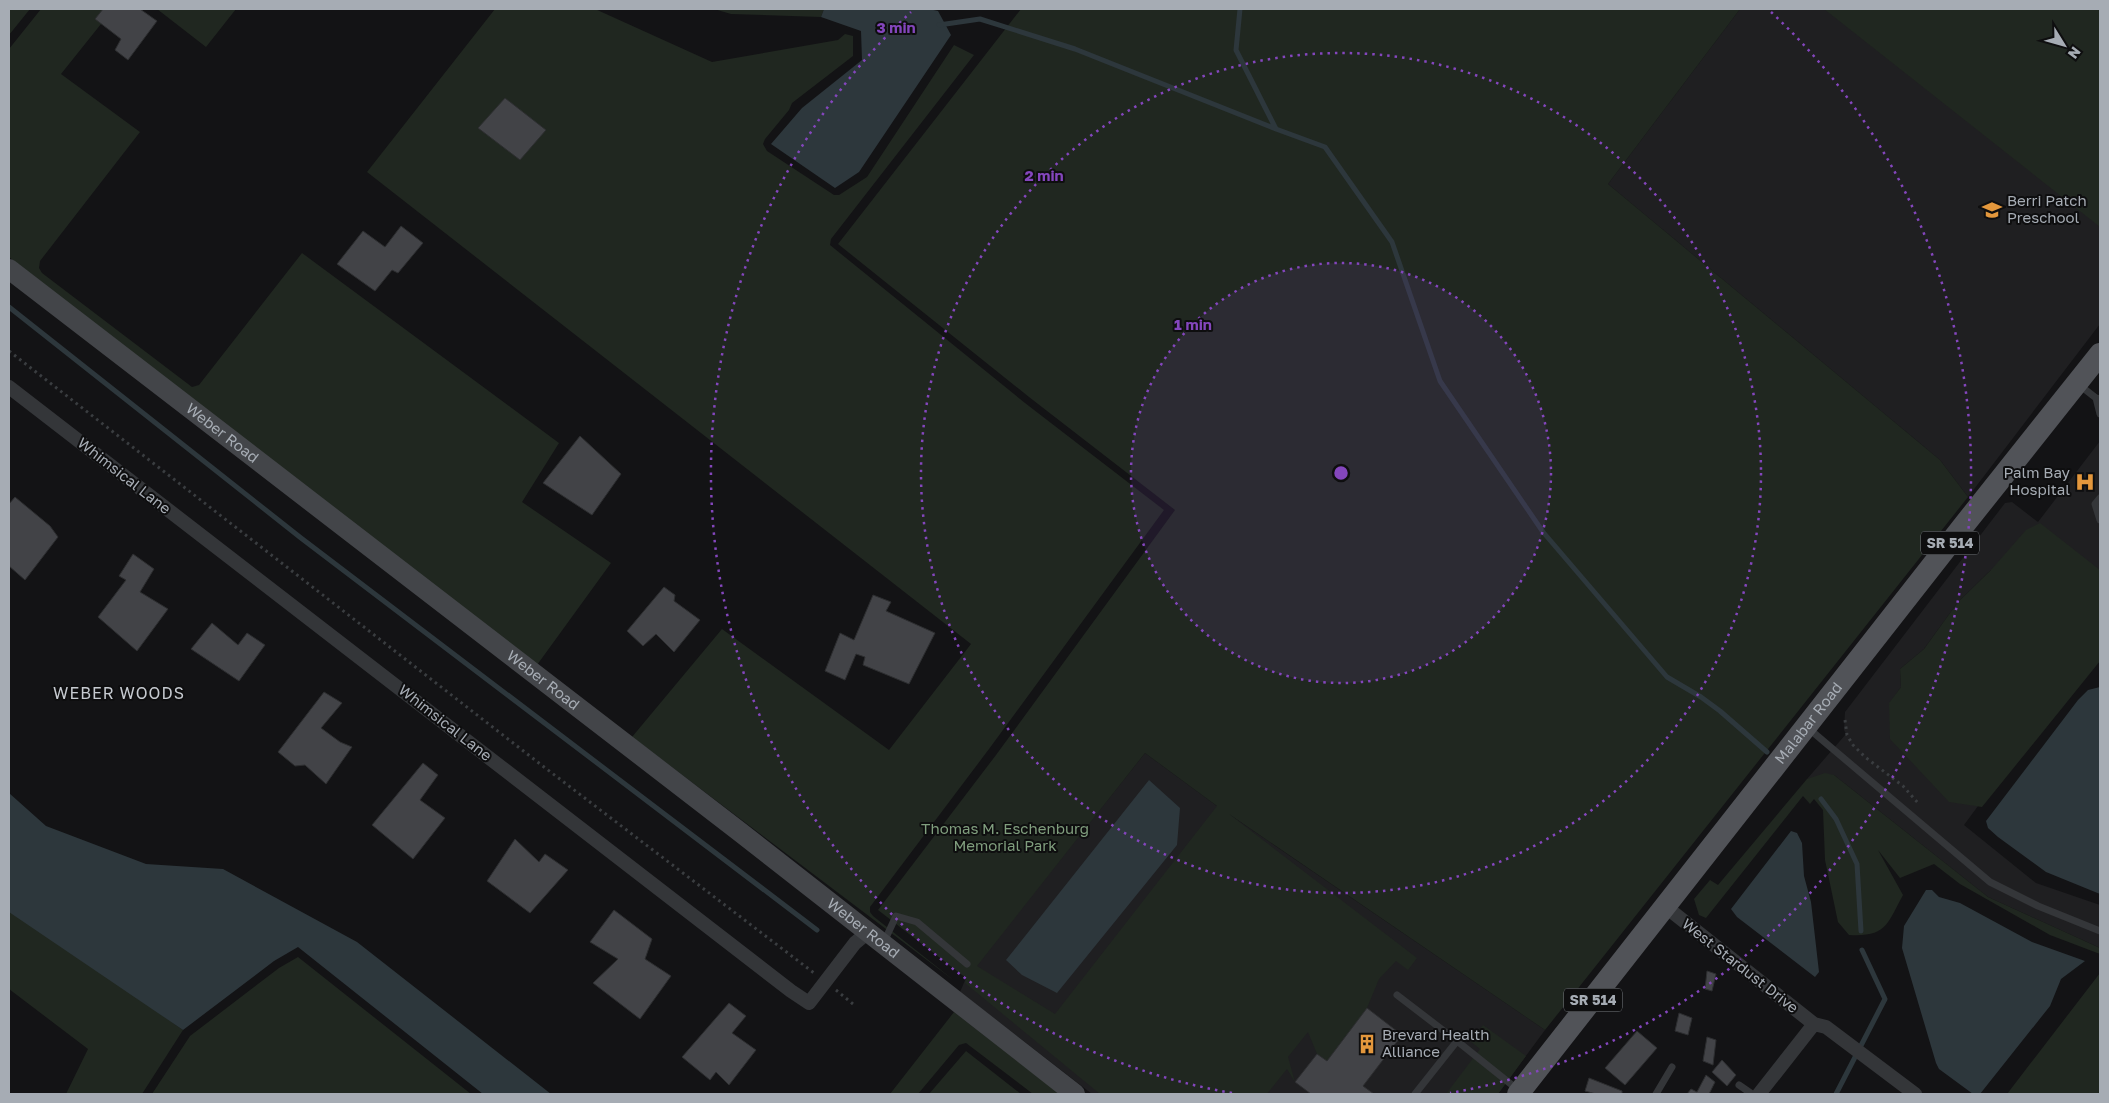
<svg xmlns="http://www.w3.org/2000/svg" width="2109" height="1103" font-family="'Golos Text',sans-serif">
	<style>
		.built { fill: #1f1f21 }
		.green { fill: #202720; fill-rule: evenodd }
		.water { fill: #2d373c }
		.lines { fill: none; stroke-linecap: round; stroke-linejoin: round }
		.stream { stroke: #2d373c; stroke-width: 5 }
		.building { fill: #424347; stroke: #2d2e30 }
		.path { stroke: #3a3d40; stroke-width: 3; stroke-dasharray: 2.5 4; stroke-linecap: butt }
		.lane { stroke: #343639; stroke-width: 7 }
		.street { stroke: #343639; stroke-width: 14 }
		.secondary { stroke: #434549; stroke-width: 20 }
		.primary { stroke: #515358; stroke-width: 22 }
		.ring { fill: none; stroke: #8446bd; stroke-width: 2.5; stroke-dasharray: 2.5 5 }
		.labels { text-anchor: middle; stroke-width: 4; stroke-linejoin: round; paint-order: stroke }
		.shield { fill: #0e0e0f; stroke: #787d82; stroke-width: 1 }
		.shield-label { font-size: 14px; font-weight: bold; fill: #a6acb4 }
		.poi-label { font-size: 15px; fill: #a6acb4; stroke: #0e0e0f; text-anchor: start }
		.street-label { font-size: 15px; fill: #a6acb4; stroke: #0e0e0f }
		.park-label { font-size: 15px; fill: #809e7e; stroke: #0e0e0f }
		.neighbourhood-label { font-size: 16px; letter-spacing: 1px; fill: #c6cad0; stroke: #0e0e0f }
		.centre { fill: #8446bd; stroke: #0e0e0f; stroke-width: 2.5 }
		.ring-label { font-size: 15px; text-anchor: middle; font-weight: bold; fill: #8446bd; stroke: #0e0e0f; stroke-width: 4; stroke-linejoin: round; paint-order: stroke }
	</style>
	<rect width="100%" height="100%" fill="#131315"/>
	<path class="built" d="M1740,9h85l275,217v98l-132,173 -28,-37 -332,-276z
		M2100,441v130l-109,-1 -33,32 -34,47 -24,20 1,18 -12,17 89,102 -14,19 72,58 64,22v43l-112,-51 -154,-122 -27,4 39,-45 -2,-4 1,-18 160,-209 7,-1 26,20z
		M1145,753l72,53 328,224 -47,64h-406l-132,-102 6,-14z"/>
	<path class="green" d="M9,9h21l-21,26z
		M41,9h72l-52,65 79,58 -100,129 -1,7 3,5 150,114 7,-2 103,-132 257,190 -37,59 89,61 -74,102 -528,-408v-208z
		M157,9h79l-30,38z
		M495,9h100l117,53 126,-22 7,-6 8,2v20l-61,47 -3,7 -24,29 -2,5 4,7 67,44h5l28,-18 87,-132 20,10 -143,184 -1,6 195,158 139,107 -175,239 -119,158v5l3,4 83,66 -324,-245 90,-108 167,121 82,-106 -604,-472z
		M714,9h110l-3,8 -90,-3z
		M1021,9h719l-132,175 332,276 28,37 -423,533 -316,-216 188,144 -9,12 -12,-9 -17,18 -12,29 -40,53 -10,-7 -9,-22 -20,25 7,25 -8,-13 -20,25h-167l-135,-111 1,-5 -88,-68 118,-155 179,-245 -146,-113 -191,-153zM1145,753l72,53 -162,208 -78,-48z
		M1824,9h276v218z
		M2040,523l60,47v91l-118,146 -33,-5 -59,-63 -1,-36 12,-16 -1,-18 24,-20 34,-47 33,-32 35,-40z
		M1825,773l9,2 154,122 112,51v6l-50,-19 -90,-51 -26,-20 -34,14 -22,-28 25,45c-16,29 -16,42 -54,40l-11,-13 -13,-62 -2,-50 -9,-11 -4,5 -7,-8 -97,122 -7,-3 -5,-16 16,-19 8,5 89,-106z
		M9,908l174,122 -41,64h-76l22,-45 -79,-60z
		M298,957l173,137h-319l38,-58 89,-68z
		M2100,973v121h-93z
		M954,1012l106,82h-27l-67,-51 -7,2 -41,49h-28z
		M1483,1025l43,31 -28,38h-52l34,-45 -10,-8z
		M966,1051l55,43h-92z"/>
	<path class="water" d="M824,9h105l9,2 13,24 -92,137 -24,16 -64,-44 31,-36 60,-48 -1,-29 -40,-14z
		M2100,687v207l-54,-22 -48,-35 -10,-9 -2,-7 92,-121 10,-10z
		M1149,780l31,28 -3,37 -120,148 -35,-18 -16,-15z
		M9,793l37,33 100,38 77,5 134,73 194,152h-68l-185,-147 -24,14 -91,69 -174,-118z
		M1791,831l6,2 5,10 2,33 7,26 8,70 -4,5 -78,-60 -6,-8z
		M1926,890h6l7,7 21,6 72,39 53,19 -24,18 -11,27 -70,88h-7l-34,-25 -3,-6 -34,-115 2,-22z"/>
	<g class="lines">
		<path class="stream" d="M1240,9l-4,41 40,79 49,18 67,95 48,139 103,151 124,145 34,20 19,14 47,41
			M939,25l41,-6 95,30 201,80
			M9,307l292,231 516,392
			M1821,799l15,20 21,45 4,67
			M1836,1094l49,-95 -23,-49"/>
	</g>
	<path class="building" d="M103,9h37l17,12 -29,39 -13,-10 6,-11 -26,-20z
		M505,98l41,32 -26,30 -42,-32z
		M401,226l22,17 -25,30 -6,-3 -17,21 -38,-27 26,-33 22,16z
		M580,436l41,38 -29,41 -49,-32z
		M15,497l35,29 8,11 -33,43 -16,-14v-62z
		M133,554l21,15 -14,23 28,17 -31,42 -39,-34 28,-37 -7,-4z
		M664,587l11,8 -1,6 26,19 -26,32 -18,-18 -13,12 -16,-15z
		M873,595l18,7 -5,9 49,22 -26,51 -46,-19 2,-8 -9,-3 -11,26 -20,-9 15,-38 14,7z
		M212,623l26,22 9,-12 18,12 -26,36 -48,-32z
		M324,692l18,11 -21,25 19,14 12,5 -26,37 -21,-19 -10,1 -17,-14z
		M423,763l15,12 -18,25 25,18 -32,41 -41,-34z
		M515,839l24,23 6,-8 23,16 -38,43 -43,-32z
		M614,910l38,29 -7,20 26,17 -31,43 -47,-36 25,-24 -28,-17z
		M1707,971l9,3 -4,17 -7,-2z
		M729,1003l17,13 -14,17 24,17 -27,35 -13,-13 -6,8 -28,-23z
		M1367,1008l35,27 -39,51 11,8h-63l-16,-12 22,-28 10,7z
		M1679,1013l13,5 -4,17 -13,-4z
		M1637,1031l20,17 -32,37 -20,-17z
		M1707,1037l9,3 -3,25 -10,-4z
		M1722,1060l14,15 -9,11 -15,-14z
		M1706,1075l9,7 -6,12h-22l4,-5 6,3z
		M1589,1078l33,13v3h-26l-11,-3z"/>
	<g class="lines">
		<path class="path" d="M9,351l535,416 270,206
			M1845,720l2,15 6,10 12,12 38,29 15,17
			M836,990l17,14"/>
		<path class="lane" d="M2078,384l18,14 4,1
			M2096,398l4,16
			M2100,498l-5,6 5,16
			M1808,728l182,154 48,24 62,25
			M884,942l12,-26 21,6 50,42
			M1397,995l60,46 -42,53
			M1457,1041l60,48
			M1739,1085l13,9
			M1656,1094l16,-27"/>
		<path class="street" d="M9,387l782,604 18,12 46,-60 12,-10
			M1666,907l148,117 12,3 89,67
			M1759,1094l55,-70"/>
		<path class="secondary" id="s1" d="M9,269l731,563 335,262"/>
		<path class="primary" id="s2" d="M1518,1094l446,-569 136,-171"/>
	</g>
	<circle cx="1341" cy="473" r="210" fill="#8446bd" fill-opacity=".12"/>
	<g class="ring">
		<circle cx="1341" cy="473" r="210"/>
		<circle cx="1341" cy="473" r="420"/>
		<path d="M1232 1093A630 630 0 0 1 911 12M1771 12A630 630 0 0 1 1450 1093"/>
	</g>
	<defs>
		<symbol id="school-bare" viewBox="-9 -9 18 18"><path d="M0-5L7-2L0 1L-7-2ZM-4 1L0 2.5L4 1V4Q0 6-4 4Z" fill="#e3973c" stroke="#0e0e0f" stroke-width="2.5" paint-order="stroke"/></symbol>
		<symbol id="hospital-bare" viewBox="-9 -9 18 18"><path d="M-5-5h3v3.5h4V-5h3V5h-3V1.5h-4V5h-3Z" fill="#e3973c" stroke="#0e0e0f" stroke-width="2.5" paint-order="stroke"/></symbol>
		<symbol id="building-bare" viewBox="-9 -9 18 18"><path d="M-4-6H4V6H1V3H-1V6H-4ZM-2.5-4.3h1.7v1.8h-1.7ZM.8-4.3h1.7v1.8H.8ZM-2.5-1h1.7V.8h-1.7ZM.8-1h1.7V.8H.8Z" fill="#e3973c" stroke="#0e0e0f" stroke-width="2.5" paint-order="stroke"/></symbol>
	</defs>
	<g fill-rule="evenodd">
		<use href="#school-bare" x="1978" y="196" width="28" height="28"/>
		<use href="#hospital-bare" x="2071" y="468" width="28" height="28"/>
		<use href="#building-bare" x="1353" y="1030" width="28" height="28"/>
	</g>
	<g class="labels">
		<g class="shield">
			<rect x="1921" y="531.5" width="58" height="23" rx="4"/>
			<rect x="1564" y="988.5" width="58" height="23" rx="4"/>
		</g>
		<g class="shield-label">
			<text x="1950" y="548">SR 514</text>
			<text x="1593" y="1005">SR 514</text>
		</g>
		<g class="poi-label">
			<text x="2007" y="206">Berri Patch<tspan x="2007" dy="17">Preschool</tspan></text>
			<text x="2070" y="478" text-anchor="end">Palm Bay<tspan x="2070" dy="17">Hospital</tspan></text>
			<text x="1382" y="1040">Brevard Health<tspan x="1382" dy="17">Alliance</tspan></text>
		</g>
		<g class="street-label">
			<text dy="5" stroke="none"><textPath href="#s1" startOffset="269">Weber Road</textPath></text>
			<text transform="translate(124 476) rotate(38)" y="5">Whimsical Lane</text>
			<text dy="5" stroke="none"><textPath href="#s1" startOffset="674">Weber Road</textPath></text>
			<text transform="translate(445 723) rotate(38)" y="5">Whimsical Lane</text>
			<text dy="5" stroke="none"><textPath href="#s2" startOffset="471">Malabar Road</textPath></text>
			<text dy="5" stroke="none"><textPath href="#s1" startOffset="1079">Weber Road</textPath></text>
			<text transform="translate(1740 966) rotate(38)" y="5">West Stardust Drive</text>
		</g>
		<g class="park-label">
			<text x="1005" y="834">Thomas M. Eschenburg<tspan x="1005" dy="17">Memorial Park</tspan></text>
		</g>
		<g class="neighbourhood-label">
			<text x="119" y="699">WEBER WOODS</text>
		</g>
	</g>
	<circle cx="1341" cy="473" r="8" class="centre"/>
	<g class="ring-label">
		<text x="896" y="33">3 min</text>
		<text x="1044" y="181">2 min</text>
		<text x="1193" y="330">1 min</text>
	</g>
	<rect width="2109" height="1103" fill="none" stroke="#a6acb4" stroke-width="20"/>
	<g transform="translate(2064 45) rotate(127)" stroke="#0e0e0f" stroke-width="4" paint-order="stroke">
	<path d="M0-4L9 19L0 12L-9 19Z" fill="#a6acb4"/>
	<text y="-8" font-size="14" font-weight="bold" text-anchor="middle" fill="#a6acb4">N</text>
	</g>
</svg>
